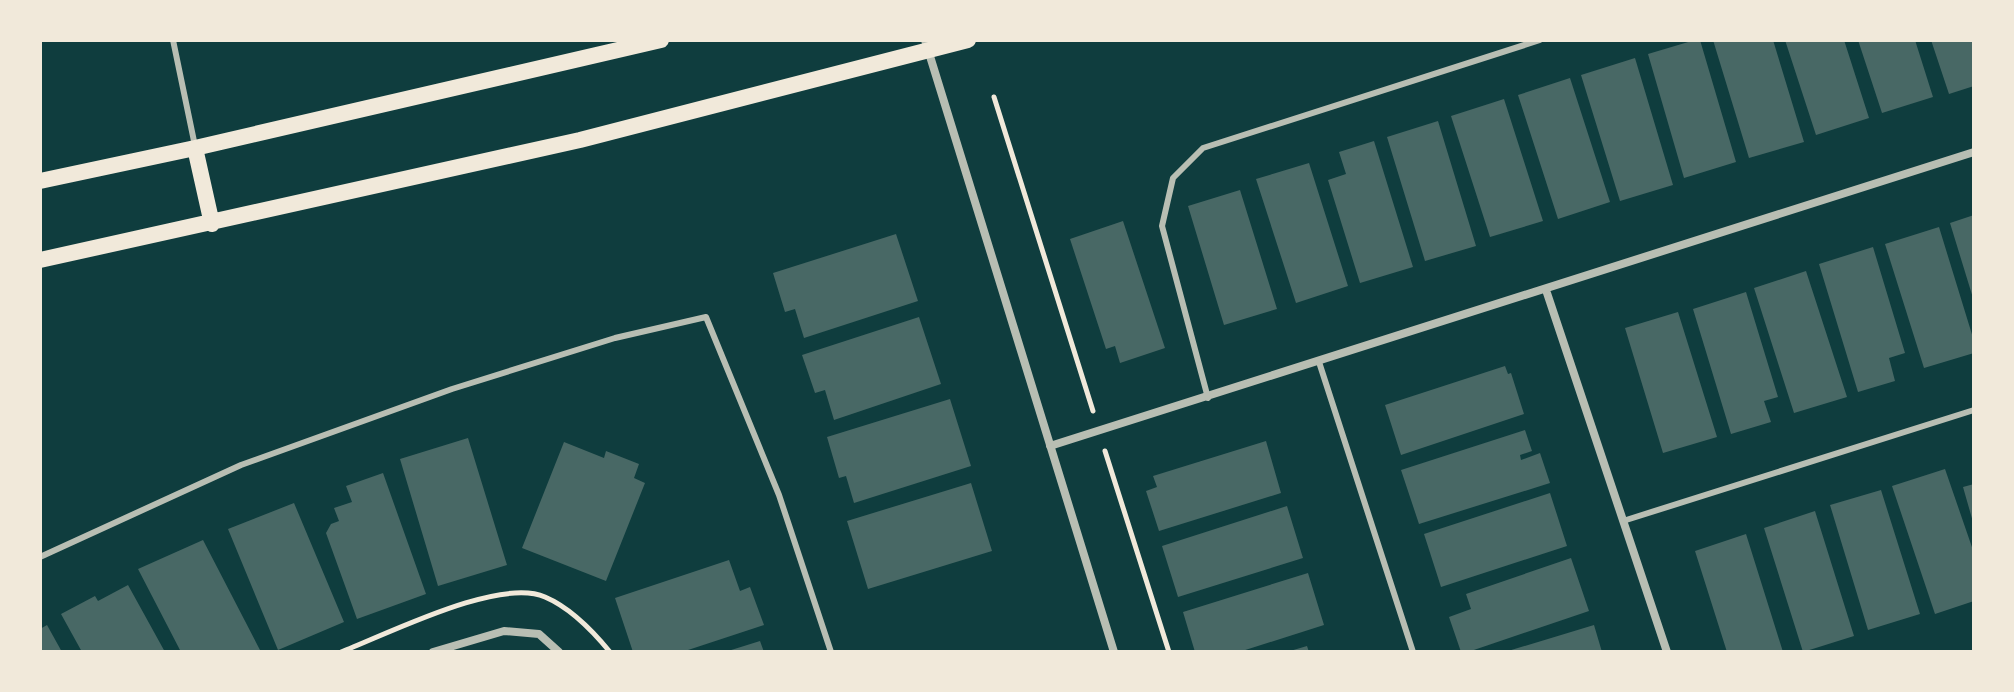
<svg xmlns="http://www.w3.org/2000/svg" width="2014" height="692" font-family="'Noto Sans',sans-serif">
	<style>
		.building { fill: #486865 }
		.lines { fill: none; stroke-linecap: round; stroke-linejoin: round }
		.path { stroke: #f1e9da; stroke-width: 5 }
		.service { stroke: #b8beb3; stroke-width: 6 }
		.minor { stroke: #b8beb3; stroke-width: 8 }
		.secondary { stroke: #f1e9da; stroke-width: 16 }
	</style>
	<rect width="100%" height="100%" fill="#0f3d3e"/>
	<path class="building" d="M1695,40h5l36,122 -52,16 -36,-124z
		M1713,40h60l31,102 -55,16z
		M1785,40h59l25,78 -53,17z
		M1858,40h57l18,57 -51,16z
		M1931,40h43v46l-25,8z
		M1635,58l38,127 -53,16 -39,-126z
		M1570,78l40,124 -52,17 -40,-124z
		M1504,99l39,122 -53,16 -39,-121z
		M1438,121l38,125 -51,15 -38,-124z
		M1374,141l39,126 -53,16 -32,-103 18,-6 -7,-22z
		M1309,163l39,123 -52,17 -40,-124z
		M1240,190l37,119 -53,16 -36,-119z
		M1974,215v83h-1l-23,-75z
		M1123,221l42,127 -45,15 -5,-17 -9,3 -36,-110z
		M1939,227l35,114v12l-50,15 -39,-124z
		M896,234l22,67 -114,37 -9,-29 -10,3 -12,-39z
		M1873,247l32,106 -16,5 6,23 -37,11 -39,-128z
		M1806,271l41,126 -53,16 -40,-125z
		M1746,292l32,105 -14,4 7,21 -40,12 -38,-125z
		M1678,312l39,125 -54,16 -38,-125z
		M919,317l22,67 -107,36 -9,-30 -10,3 -13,-38z
		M1505,366l3,8 3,-1 13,41 -123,41 -16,-50z
		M950,399l21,67 -117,37 -8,-27 -7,2 -12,-41z
		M1525,430l7,21 -12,4 1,5 19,-7 10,30 -131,41 -18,-54z
		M468,438l39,127 -69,21 -38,-127z
		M1266,441l15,52 -122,38 -13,-40 11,-4 -4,-11z
		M564,442l40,16 2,-7 33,13 -5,14 11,5 -39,98 -84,-33z
		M1945,469l29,84v48l-39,13 -43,-128z
		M383,473l43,121 -69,25 -31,-86 5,-9 8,-3 -5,-13 18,-6 -6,-16z
		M971,483l21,68 -124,38 -21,-68z
		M1974,484v38h-1l-10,-35z
		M1881,490l39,124 -52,16 -38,-125z
		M1550,493l17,53 -126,41 -17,-53z
		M294,503l50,119 -66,28 -50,-121z
		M1287,506l16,52 -125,39 -16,-51z
		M1815,511l39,125 -51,16 -39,-124z
		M1746,534l37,118h-56l-32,-101z
		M203,540l58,112h-80l-43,-83z
		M1571,558l18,53 -121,41h-7l-12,-35 22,-8 -5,-15z
		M729,560l11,31 10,-4 14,38 -82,27h-49l-18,-54z
		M1308,573l16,52 -85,27h-44l-12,-40z
		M128,585l37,67h-83l-21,-38 34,-18 3,5z
		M47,625l15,27h-22v-23z
		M1594,625l8,27h-94v-1z
		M760,641l4,11h-36v-1z
		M1307,646l2,6h-19v-1z"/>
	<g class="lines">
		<path class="path" d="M994,97l99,314
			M1105,451l64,201
			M341,652c47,-18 158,-75 204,-55 26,11 47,33 65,55"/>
		<path class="service" d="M173,40l22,106
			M1319,362l94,290
			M1208,398l-46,-172 11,-48 30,-30 337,-108
			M1623,521l351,-111
			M40,557l201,-92 211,-76 163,-51 91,-21 73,178 52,157"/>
		<path class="minor" d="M925,40l189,612
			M1546,290l121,362
			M1050,446l924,-294
			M433,652l71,-21 35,3 20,18"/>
		<path class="secondary" d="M195,148l17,76
			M40,181l155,-33 466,-108
			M40,260l540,-120 388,-100"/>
	</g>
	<rect width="2014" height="692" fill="none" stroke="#f1e9da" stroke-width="84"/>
</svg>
